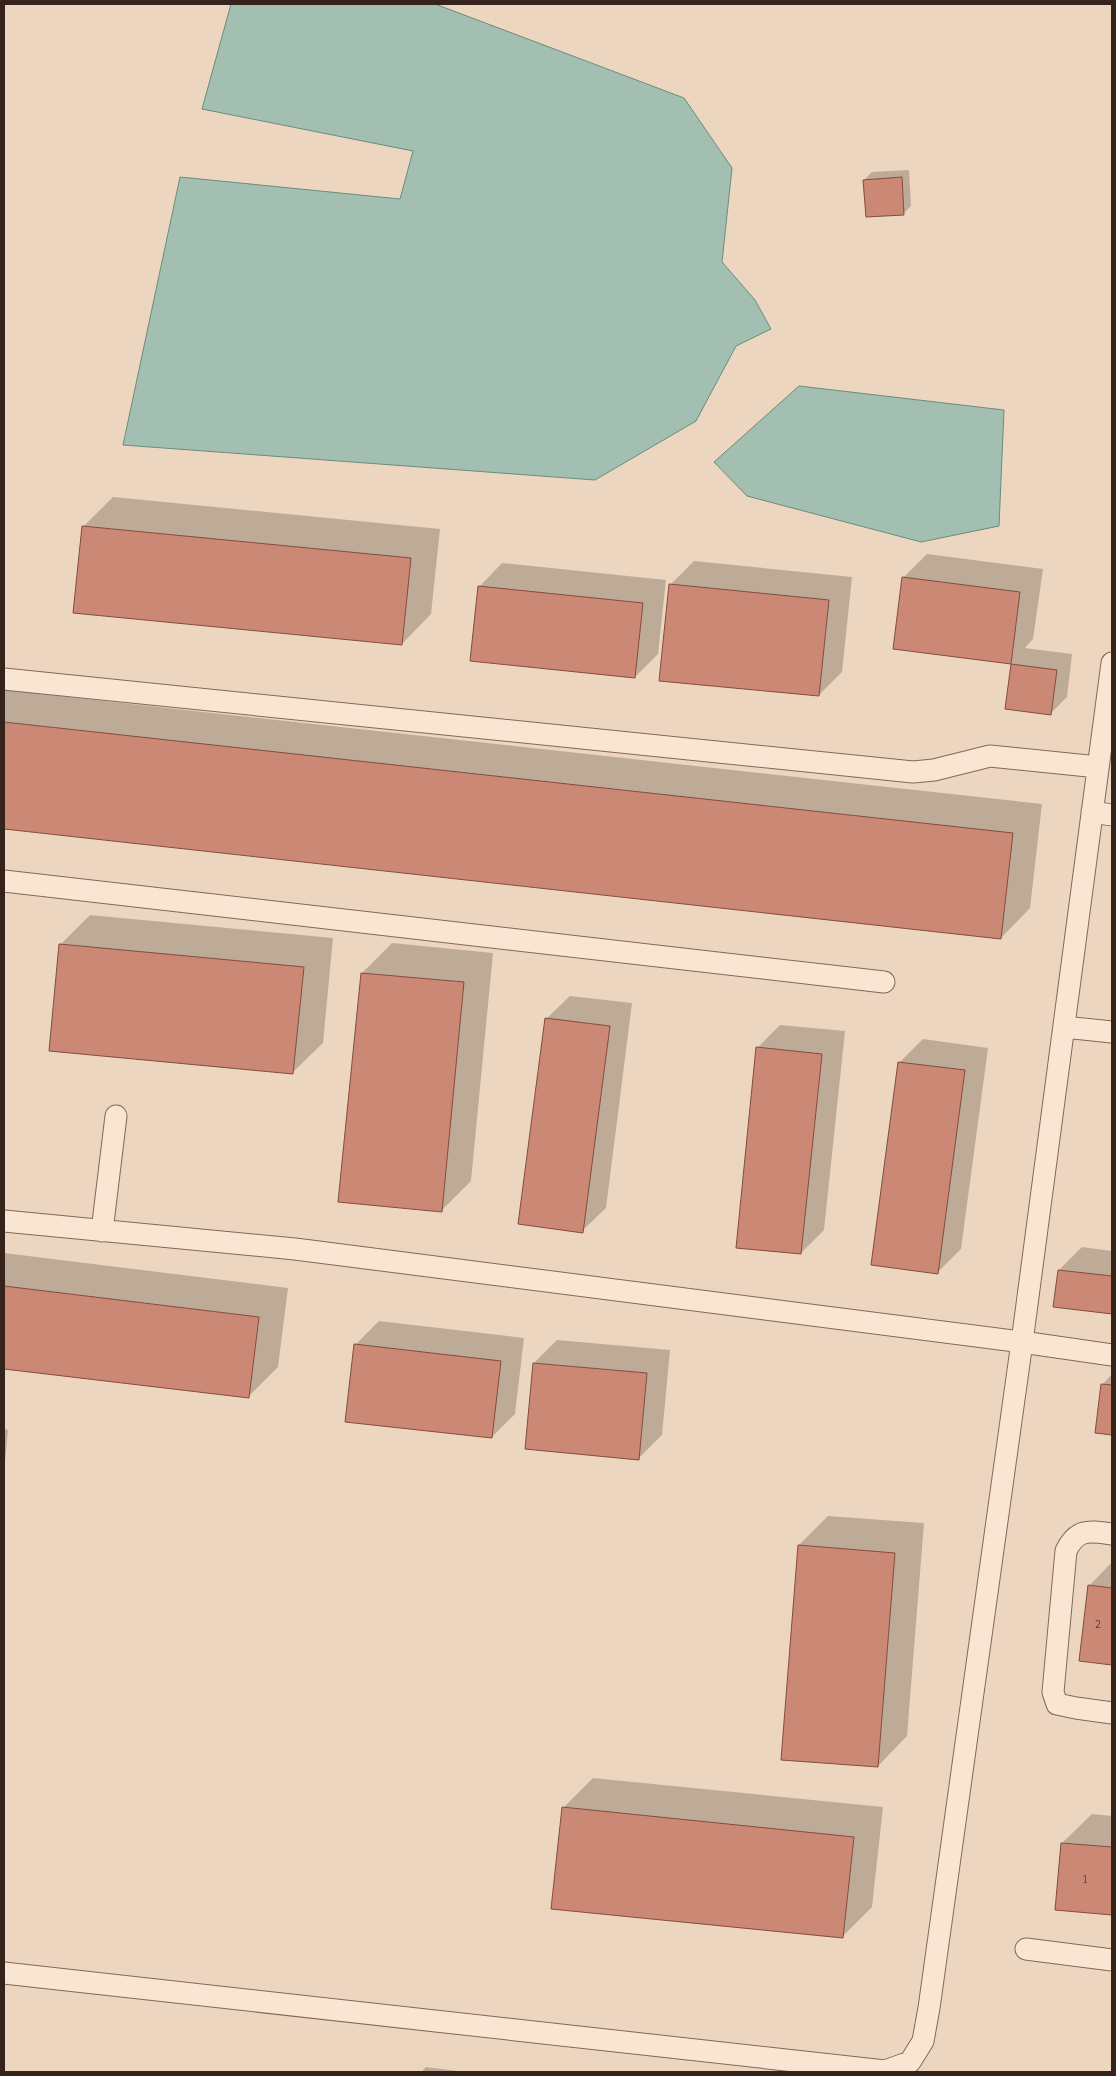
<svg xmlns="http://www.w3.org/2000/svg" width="1116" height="2076" font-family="Bitter,serif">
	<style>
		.water { fill: #a2bfb1; stroke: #6a8c7d }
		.shadow { fill: #0003 }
		.building { fill: #cb8875; stroke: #844c3e }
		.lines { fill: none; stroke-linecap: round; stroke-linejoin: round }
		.lane-casing { stroke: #856758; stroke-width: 23 }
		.lane { stroke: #f8e5d2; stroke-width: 21 }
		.labels { text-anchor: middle; stroke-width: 4; stroke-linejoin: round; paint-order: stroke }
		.number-label { font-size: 10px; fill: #5a3c32 }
	</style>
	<rect width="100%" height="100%" fill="#edd6bf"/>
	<path class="water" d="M231,4h204l249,94 48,70 -10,94 33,38 16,29 -35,17 -40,75 -101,59 -472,-35 57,-268 220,22 13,-48 -211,-42z
		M799,386l205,24 -5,116 -78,16 -174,-46 -33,-34z"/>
	<path class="shadow" d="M909,170l2,36 -8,8 -39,-34 8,-8z
		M113,497l327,32 -9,85 -29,30 -319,-117z
		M927,554l116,15 -10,70 -8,9 47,6 -5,43 -16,16 -45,-5 6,-46 -118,-14 9,-70z
		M694,561l158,16 -10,95 -23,23 -148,-111z
		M502,563l164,17 -8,74 -23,23 -156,-90z
		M4,690l1038,114 -12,104 -29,30 -997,-110z
		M90,915l243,23 -10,105 -30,29 -233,-127z
		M392,943l101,10 -22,228 -30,30 -101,-10 22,-228z
		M570,996l62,7 -26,205 -24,23 -36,-212z
		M780,1025l65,6 -21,199 -23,23 -44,-205z
		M923,1039l65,9 -27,201 -24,24 -37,-211z
		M1082,1247l30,4v62l-57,-7 4,-36z
		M4,1253l284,35 -10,79 -30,30 -244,-30z
		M379,1321l145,17 -9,76 -23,23 -137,-92z
		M557,1340l113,10 -8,85 -23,23 -105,-95z
		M1112,1374v60l-16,-2 6,-47z
		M4,1429l4,1 -4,41z
		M828,1516l96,7 -17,213 -29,30 -79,-221z
		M1112,1562v102l-32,-4 10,-75z
		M593,1778l290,29 -11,100 -30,30 -279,-129z
		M1092,1814l20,2v98l-56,-6 6,-65z
		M426,2067l39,5h-44z"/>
	<path class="building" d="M902,177l2,38 -38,2 -3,-37z
		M82,526l329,32 -9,87 -329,-32z
		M902,577l118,15 -9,72 -118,-15z
		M669,584l160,16 -10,96 -160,-15z
		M478,586l165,17 -8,75 -165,-17z
		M1011,664l46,6 -6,45 -46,-6z
		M4,722l1009,111 -12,106 -997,-110z
		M59,944l245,23 -11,107 -244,-23z
		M361,973l103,9 -22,230 -104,-10z
		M545,1018l65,8 -27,207 -65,-9z
		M756,1047l66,7 -21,200 -65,-6z
		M898,1062l67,8 -27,204 -67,-9z
		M1058,1270l54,6v38l-59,-7z
		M4,1286l255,31 -10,81 -245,-29z
		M354,1344l147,17 -9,77 -147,-16z
		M533,1363l114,10 -8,87 -114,-11z
		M1101,1384l11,1v50l-17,-2z
		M798,1545l97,8 -17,214 -97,-7z
		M1088,1585l24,3v77l-33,-4z
		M562,1807l292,30 -11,101 -292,-29z
		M1061,1843l51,4v68l-57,-5z"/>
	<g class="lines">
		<defs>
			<path id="lane" d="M1112,663l-90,679 90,13
				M4,679l909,93 21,-2 56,-14 108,11
				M1092,812l20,3
				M4,881l880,101
				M1064,1027l48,5
				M4,1221l291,28 727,93 -93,666 -6,33 -13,21 -25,9 -881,-98
				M102,1231l14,-115
				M1112,1534c-23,-3 -35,-6 -46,17l-13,141 4,12 19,4 36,5
				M1026,1949l86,11"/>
		</defs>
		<use href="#lane" class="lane-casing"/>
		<use href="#lane" class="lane"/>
	</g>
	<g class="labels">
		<g class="number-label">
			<text x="1098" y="1628">2</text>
			<text x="1085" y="1883">1</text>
		</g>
	</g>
	<rect width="1116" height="2076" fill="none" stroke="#35231c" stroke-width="10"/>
</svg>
